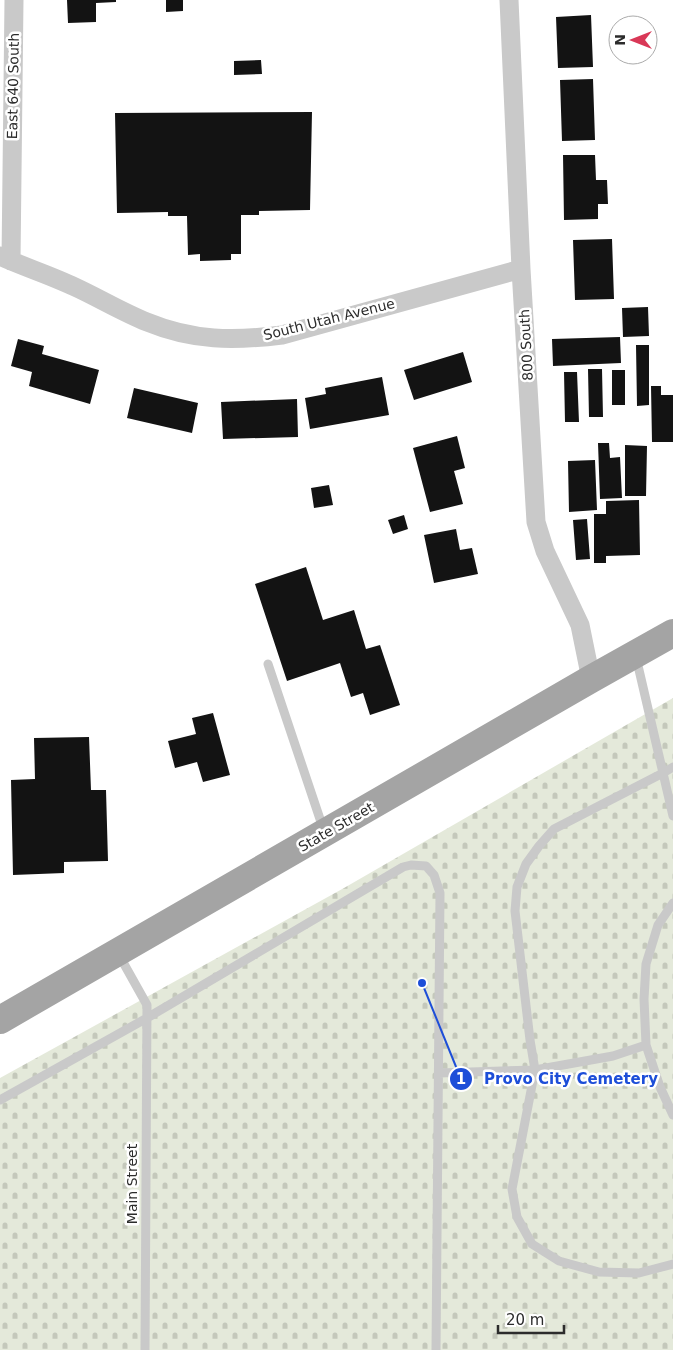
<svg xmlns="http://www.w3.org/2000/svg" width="673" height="1350" font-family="'DejaVu Sans',sans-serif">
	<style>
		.cemetery { fill: url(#cemetery-stones) }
		.building { fill: #131313 }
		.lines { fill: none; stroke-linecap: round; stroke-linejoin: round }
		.lane { stroke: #c9c9c9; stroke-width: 9 }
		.street { stroke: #c9c9c9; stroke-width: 19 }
		.primary { stroke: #a4a4a4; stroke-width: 28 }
		.labels { text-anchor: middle; stroke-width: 5; stroke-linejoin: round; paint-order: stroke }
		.street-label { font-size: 14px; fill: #2c2c2c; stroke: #fff }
		.leader { fill: none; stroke: #1d4ed8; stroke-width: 2 }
		.callout-dot { fill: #1d4ed8; stroke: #fff; stroke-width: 2 }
		.mark-label { font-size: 15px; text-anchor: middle; font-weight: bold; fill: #fff }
		.callout-label { font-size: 15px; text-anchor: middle; font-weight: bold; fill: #1d4ed8; stroke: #fff; stroke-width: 5; stroke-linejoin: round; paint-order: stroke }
	</style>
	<defs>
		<pattern id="cemetery-stones" width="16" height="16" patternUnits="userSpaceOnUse" patternTransform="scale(1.25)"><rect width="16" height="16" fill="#e4e9da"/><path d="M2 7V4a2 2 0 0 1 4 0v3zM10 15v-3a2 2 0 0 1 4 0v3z" fill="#c4c8bb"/></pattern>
	</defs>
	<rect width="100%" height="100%" fill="#fff"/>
	<path class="cemetery" d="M673,698v652h-673v-272l344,-190z"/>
	<path class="building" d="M67,0h49v2l-20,1v19l-28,1z
		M166,0h17v11l-17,1z
		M591,15l2,52 -35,1 -2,-51z
		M261,60l1,14 -28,1v-14z
		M593,79l2,61 -33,1 -2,-61z
		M312,112l-2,98 -51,1v4h-18v39h-10v6l-31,1v-7l-12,1 -1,-39h-19v-4l-51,1 -2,-100z
		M563,155h32l1,25h11l1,24h-10v15l-34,1z
		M612,239l2,60 -39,1 -2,-60z
		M648,307l1,29 -26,1 -1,-29z
		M620,337l1,26 -68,3 -1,-27z
		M18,339l26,7 -2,8 57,16 -9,34 -61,-18 3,-14 -21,-6z
		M636,345h13v60l-12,1z
		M463,352l9,30 -58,18 -10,-30z
		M588,369h14l1,48h-14z
		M612,370h13v35h-13z
		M564,372h13l2,50h-14z
		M382,377l7,38 -79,14 -5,-31 21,-4 -1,-6z
		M651,386h10v9h12v47h-21z
		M134,388l64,15 -6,30 -65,-15z
		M297,399l1,38 -75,2 -2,-37z
		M457,436l8,32 -11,3 9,33 -33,8 -17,-64z
		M598,443h11l1,15 10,-1 2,41 -22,1z
		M625,445l22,1 -1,50h-21z
		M595,460l2,50 -28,2 -1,-51z
		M329,485l4,20 -19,3 -3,-20z
		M639,500l1,55 -34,1v7h-12v-49h12v-13z
		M404,515l4,14 -15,5 -5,-14z
		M587,519l3,40 -14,1 -3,-40z
		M456,529l4,21 12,-2 6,26 -44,9 -10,-48z
		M306,567l17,53 31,-10 12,39 14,-4 20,60 -30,10 -7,-22 -12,4 -11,-34 -53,18 -32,-97z
		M213,713l17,62 -27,7 -6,-20 -22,6 -7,-27 28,-7 -4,-16z
		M89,737l2,53h15l2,71 -44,1v11l-51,2 -2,-95 24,-1 -1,-41z"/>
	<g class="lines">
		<path class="lane" d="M636,657l27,116 -109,56 -15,17 -13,18 -9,23 -2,24 15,129 5,30 -23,119 5,28 15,27 27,17 40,11 40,1 34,-9
			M268,664l56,167
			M673,767l-10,6 10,43
			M673,903l-15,22 -12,39 -2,35 2,46 14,42 13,28
			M119,955l28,50 -2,345
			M439,1073l96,-3 78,-14 33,-11
			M0,1100l147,-82 256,-151 8,-2 15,1 8,9 6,18 -4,457"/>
		<path class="street" d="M509,0l12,269 15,253 9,29 35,74 11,54
			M0,256c24,11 50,19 75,31 24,11 47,25 72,35 46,19 87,19 135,13l239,-66
			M11,261l3,-261"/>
		<path class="primary" d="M0,1020l591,-341 82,-46"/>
	</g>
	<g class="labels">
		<g class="street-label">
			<text transform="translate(13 86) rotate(-89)" y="5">East 640 South</text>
			<text transform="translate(329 319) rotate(-14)" y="5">South Utah Avenue</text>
			<text transform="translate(526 345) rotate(-93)" y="5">800 South</text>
			<text transform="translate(336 827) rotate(-30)" y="5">State Street</text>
			<text transform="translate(132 1184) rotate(-90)" y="5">Main Street</text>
		</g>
	</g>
	<path class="leader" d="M422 983L461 1079"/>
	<g class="callout-dot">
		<circle cx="422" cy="983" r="5"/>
		<circle cx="461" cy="1079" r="12"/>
	</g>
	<g class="mark-label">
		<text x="461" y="1084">1</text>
	</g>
	<g class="callout-label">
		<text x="571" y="1084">Provo City Cemetery</text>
	</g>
	<g transform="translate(633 40) rotate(270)"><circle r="24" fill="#ffffff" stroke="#ababab"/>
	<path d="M0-4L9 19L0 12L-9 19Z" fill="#d93857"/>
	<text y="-8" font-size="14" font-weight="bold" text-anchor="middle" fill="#2c2c2c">N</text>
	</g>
	<path d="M498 1325v8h66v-8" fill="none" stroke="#2c2c2c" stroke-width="2.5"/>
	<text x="506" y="1325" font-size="15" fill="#2c2c2c" stroke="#ffffff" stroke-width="4" paint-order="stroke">20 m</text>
</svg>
